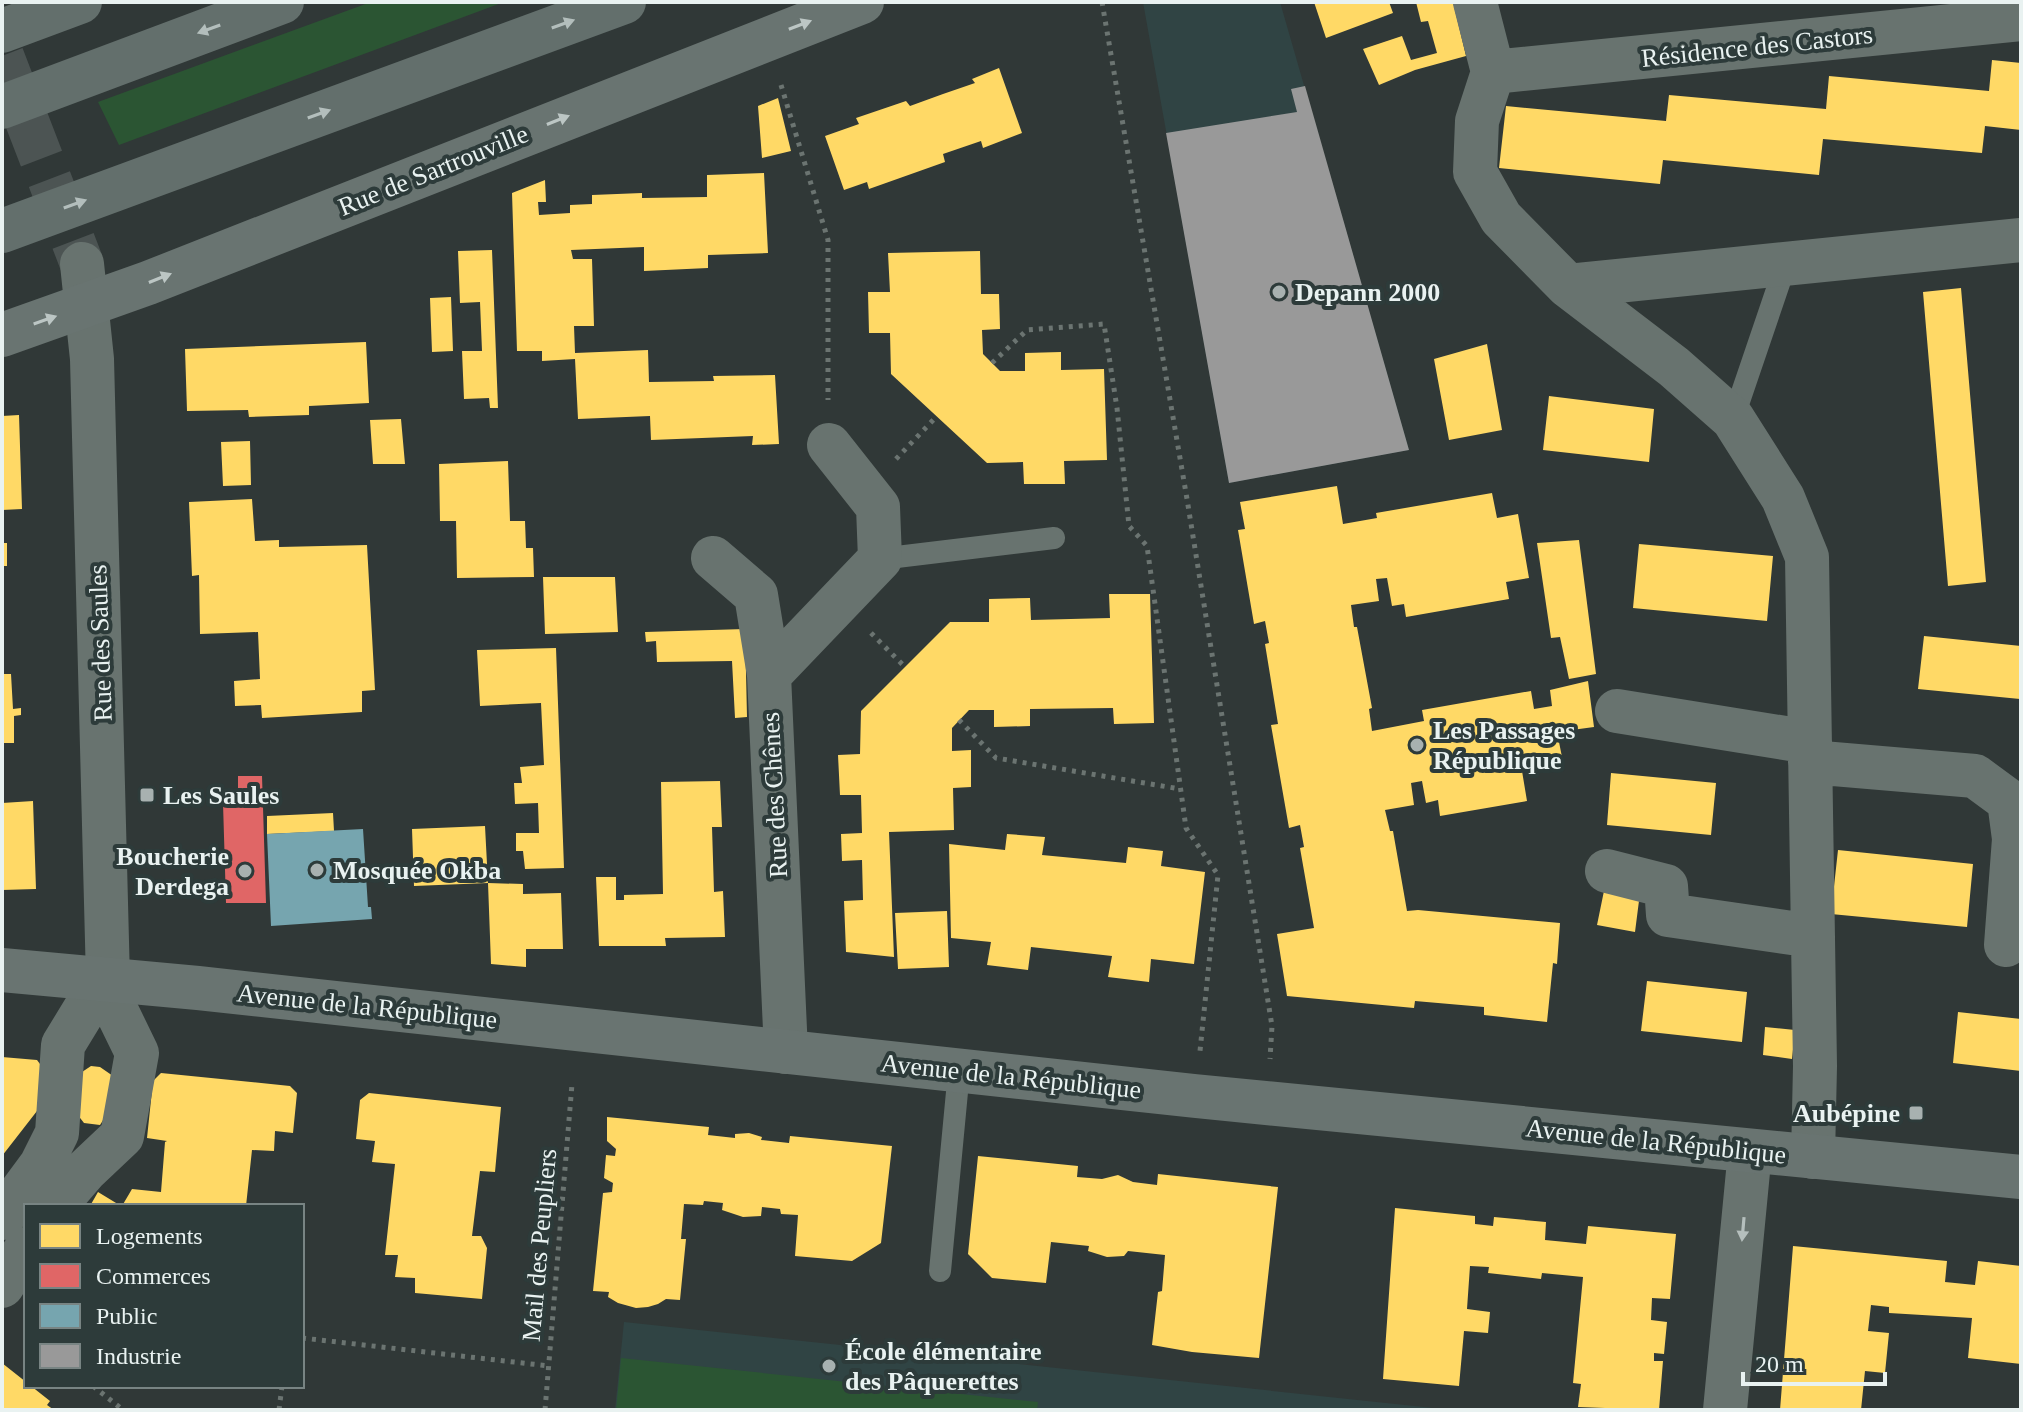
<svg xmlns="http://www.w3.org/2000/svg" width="2023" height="1412" font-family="Georgia,serif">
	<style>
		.built { fill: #304444 }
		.green { fill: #2b5533 }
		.homes { fill: #ffd966 }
		.shops { fill: #e06666 }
		.public { fill: #76a5af }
		.industry { fill: #999 }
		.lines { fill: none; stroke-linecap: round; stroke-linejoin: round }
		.minor-tunnel { stroke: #4c5453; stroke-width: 44; stroke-dasharray: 44 22; stroke-linecap: butt }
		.path { stroke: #6b7471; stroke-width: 5; stroke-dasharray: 4 6; stroke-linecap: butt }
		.service { stroke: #68736f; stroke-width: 22 }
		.minor { stroke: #68736f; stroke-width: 44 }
		.secondary { stroke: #697471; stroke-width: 44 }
		.motorway { stroke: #636f6c; stroke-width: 44 }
		.oneway { fill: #b3bebc }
		.oneway2 { fill: #bcc6c4 }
		.oneway3 { fill: #b5bfbd }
		.poi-dot { fill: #a8b1b0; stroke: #2d3b3a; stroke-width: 3 }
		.labels { text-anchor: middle; stroke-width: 8; stroke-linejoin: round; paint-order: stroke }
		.street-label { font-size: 26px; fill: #e9f2f1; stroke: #2d3b3a }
		.poi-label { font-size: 26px; font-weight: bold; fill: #e9f2f1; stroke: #2d3b3a; text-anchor: start }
	</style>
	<rect width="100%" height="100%" fill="#303837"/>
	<path class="built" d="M1143,2h137l129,448 -180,33z
		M624,1322l828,88h-837z"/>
	<path class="green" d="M371,2h133l-385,143 -21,-43z
		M621,1358l417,44 -1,8h-421z"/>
	<path class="homes" d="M1314,2h75l4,11 -67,25z
		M1416,2h37l13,54 -51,14 -36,15 -16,-36 39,-13 9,24 26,-7 -9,-32 -7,1z
		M1992,60l29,3v67l-36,-4 -3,27 -159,-14 -4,36 -156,-15 -3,24 -161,-16 7,-62 160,15 3,-26 157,14 3,-33 160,15z
		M999,68l23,65 -39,15 -2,-7 -38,13 2,8 -76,27 -2,-7 -23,8 -19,-54 34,-12 -3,-6 50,-17 4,5 33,-12 32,-11 -3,-4z
		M778,98l13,53 -29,7 -4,-52z
		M764,173l4,80 -60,2v13l-64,3v-24l-73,3 2,9h19l2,67h-20l1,27 73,-3 1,32 65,-1 -1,-5 62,-1 4,69 -27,1 1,-9 -102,4 -1,-24 -72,3 -3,-60 -33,2v-10h-25l-5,-158 33,-13 1,22h-8l1,13 31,-2v-8l22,-1v-9l50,-2v5l65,-1v-22z
		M492,250l6,158h-8l-1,-10 -25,1 -2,-48h20l-2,-49 -20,1 -2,-52z
		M980,251l1,43h18l1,35 -18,1 1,24 17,17h25v-18l36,-1v18l43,-1 3,91 -43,1 1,23h-41l-1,-22 -36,1 -96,-89 -1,-41h-21l-1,-41h22l-2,-39z
		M1961,288l25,294 -38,4 -25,-294z
		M451,297l2,54 -21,1 -2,-54z
		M366,342l3,61 -60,3v9l-60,2 -1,-7 -61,1 -2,-62z
		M1487,344l15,86 -53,10 -15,-81z
		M1549,396l105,13 -5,53 -106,-12z
		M19,415l3,94 -20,1v-94z
		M401,419l4,45h-32l-3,-44z
		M250,441l1,44 -28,1 -2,-44z
		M508,461l2,60h15l1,27h7l1,29 -77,1 -1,-57h-16l-1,-57z
		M1337,486l6,38 34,-6 -1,-5 116,-20 5,25 21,-4 11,64 -23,4 3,17 -103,18 -2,-13 -12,2 -5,-28 -11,1 3,22 -28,4 3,22h3l15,81 -3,1 3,22 52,-10 -2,-11 109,-19 3,18 18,-3 -2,-16 38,-9 6,46 -37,5 5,25 -41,8 6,36 -87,15 -2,-16 -12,3 -4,-22 -11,2 3,22 -29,5 5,21h3l14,80 11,-1 142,13 -3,41 -4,-1 -6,59 -63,-7v-8l-69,-6 -1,7 -127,-12 -10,-62 37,-6 -14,-80 4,-1 -4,-22 -11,3 -18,-103 7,-1 -13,-80 4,-1 -4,-22 -11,3 -16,-94 7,-1 -5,-27z
		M252,499l3,42 24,-1v7l88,-2 8,145 -13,1v21l-100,6 -1,-13 -26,1 -1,-25 26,-2 -2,-47 -58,2 -1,-59 -7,1 -3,-74z
		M1579,540l17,134 -27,5 -9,-42 -9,1 -14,-95z
		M2,543h5v23h-5z
		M1639,544l134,12 -6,65 -134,-13z
		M543,577h72l3,55 -73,2z
		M1109,594h41l4,129 -40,1 -1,-16 -83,1v17l-36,1v-17h-25l-17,18v23l19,-1v37l-18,1 1,42 -65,2 5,125 -48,-5 -2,-51 19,-1 -1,-40 -20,1 -1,-27 21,-1 -1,-38h-21l-2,-40 22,-1 1,-43 89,-89h39v-23l41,-1 1,22 79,-2z
		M745,629l2,88 -12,1 -3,-57 -75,1 -1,-21 -10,1 -1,-10z
		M1924,636l97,10 -1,53 -102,-10z
		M556,648l8,220 -39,1 -2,-18h-7v-18h23l-1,-30 -23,1 -1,-21h8l-2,-16 24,-2 -3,-62 -61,3 -3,-56z
		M2,674h9l2,35 8,-1v7l-7,1v27h-12z
		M1611,773l105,10 -5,52 -104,-10z
		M720,781l2,46h-10l2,65 9,-1 2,46 -60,1 1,8h-67l-3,-69h20v23h8v-5l39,-1 -2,-112z
		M33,801l3,88 -34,1v-87z
		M333,813l1,18 -67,3v-18z
		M485,826l3,57 -74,3 -2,-57z
		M1007,834l38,3 -3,18 84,8 2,-16 35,4 -2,15 44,6 -11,92 -43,-5 -2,23 -41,-5 4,-21 -81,-9 -3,23 -41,-5 4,-23 -40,-4 -2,-94 56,6z
		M1838,850l135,14 -6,63 -136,-13z
		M488,883l35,1v10l38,-1 2,56h-37v18l-35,-3z
		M1605,886l35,7 -5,39 -38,-7z
		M947,911l2,56 -51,2 -3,-56z
		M1647,981l100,11 -5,50 -101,-11z
		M1958,1012l63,7v52l-68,-8z
		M1765,1027l30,3 -3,29 -29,-4z
		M2,1057l35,3 6,8 -6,43 -35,45z
		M91,1066l9,1 13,9 -8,41 -5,8 -16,-2 -7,-9 5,-42z
		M161,1073l129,13 7,7 -4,40 -18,-2 -1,20 -22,-1 -6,56h-124l10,-17 29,3 4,-50 2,-1 -20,-3 6,-57z
		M369,1093l132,14 -6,65 -15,-1 -8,65h9l6,12 -5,51 -67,-6v-15l-20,-1 3,-22h-13l10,-91 -23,-2 3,-21 -19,-2 4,-39z
		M607,1117l102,10 -1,8 27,3v-4l14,-1 13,4 -1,3 28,3 1,-7 102,10 -11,97 -29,18 -57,-5 3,-41 -17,-1 -1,-5 -18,-2 -1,9 -18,1 -21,-7 1,-7 -19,-2 -1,4 -19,-1 -3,35h5l-6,61 -14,-1 -8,5 -10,3 -12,1 -18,-5 -10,-6 1,-5 -16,-1 10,-98 9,-1 1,-9 -9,-5 2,-23 9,1 1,-7 -9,-8z
		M978,1156l100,10 -1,11 25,2 16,-4 15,7 24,3 1,-11 120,13 -19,171 -67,-6 -40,-7 6,-53 4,-1 3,-36 -37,-4 -4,5 -17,1 -19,-6 1,-5 -38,-4 -5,41 -54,-5 -24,-24z
		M98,1192l23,14h-31z
		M1395,1208l80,8v8l18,2 1,-9 52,5 -1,18 41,4 2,-18 88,8 -6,65 -18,-1 -1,22 16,2 -3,32 -10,-1v8h9l-4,49 -81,-3 3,-23 -8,-1 10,-106 -41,-4 -1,6 -53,-6 1,-6 -19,-1 -3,43 23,3 -2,21 -24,-2 -5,55 -76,-7z
		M1793,1246l154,15 -2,21 30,3 3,-24 43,5v98l-53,-6 4,-40 -83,-5v-6l-18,-2 -3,26 21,2 -4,40 -20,-2 -4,39h-81z
		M2,1363l24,19v4h5l19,15 -3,4 7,5h-52z"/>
	<path class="shops" d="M238,776h24l4,127h-40l-3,-100 15,-1z"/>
	<path class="public" d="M363,829l5,78h3l1,12 -101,7 -4,-92z"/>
	<path class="industry" d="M1305,86l104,364 -180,33 -63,-350 131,-21 -6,-23z"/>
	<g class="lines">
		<path class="minor-tunnel" d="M2,56l80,208"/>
		<path class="path" d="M1102,2l85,497 85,527 -2,33
			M781,85l47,155v160
			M992,363l35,-33 77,-6 13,84 12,118 18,20 39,282 32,47 -18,176
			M896,459l41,-43
			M871,633l34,34
			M959,720l37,38 184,31
			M302,1338l247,28
			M93,1386l30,24
			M279,1410l3,-24
			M545,1410l27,-326"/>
		<path class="service" d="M1733,419l52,-153
			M880,559l174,-21
			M940,1271l19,-200"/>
		<path class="minor" d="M1475,2l18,70 -16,49 -2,51 26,46 67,68 106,81 59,52 50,79 24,59 8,509 -2,91
			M1493,72l528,-53
			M82,264l10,95 16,621
			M1568,286l453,-46
			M713,558l43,37 13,80 17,377
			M769,675l111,-116 -2,-52 -49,-62
			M1617,711l193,31
			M1810,762l165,14 34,25 5,38 -8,106
			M1607,871l59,15 2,29 145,21
			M55,1206l31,-36 36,-34 15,-83 -35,-72
			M2,1218l39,-53 16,-32 6,-88 39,-64
			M2,1286l24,-37
			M1725,1410l25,-259"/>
		<path class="secondary" d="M2,335l146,-52 714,-281
			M2,970l196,18 997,108 826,81"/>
		<path class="motorway" d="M2,31l78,-29
			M2,107l280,-105
			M2,231l622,-229"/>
	</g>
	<defs><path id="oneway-solid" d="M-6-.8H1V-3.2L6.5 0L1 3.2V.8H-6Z" transform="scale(2)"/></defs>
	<g class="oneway">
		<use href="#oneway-solid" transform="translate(563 24) rotate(-20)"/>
		<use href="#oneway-solid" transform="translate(209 29) rotate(160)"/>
		<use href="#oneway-solid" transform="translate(319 114) rotate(-20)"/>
		<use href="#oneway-solid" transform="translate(75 204) rotate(-20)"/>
	</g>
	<g class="oneway2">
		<use href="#oneway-solid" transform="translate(800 25) rotate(-21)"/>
		<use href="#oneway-solid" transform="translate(558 120) rotate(-22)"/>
		<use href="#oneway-solid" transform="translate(160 278) rotate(-22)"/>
		<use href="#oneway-solid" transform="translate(45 320) rotate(-19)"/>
	</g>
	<use class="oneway3" href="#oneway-solid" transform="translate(1743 1229) rotate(95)"/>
	<g class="poi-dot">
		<circle cx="1279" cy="292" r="8"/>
		<circle cx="1417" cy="745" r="8"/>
		<rect x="139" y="787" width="16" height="16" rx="4"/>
		<circle cx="317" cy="870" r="8"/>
		<circle cx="245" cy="871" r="8"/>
		<rect x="1908" y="1105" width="16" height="16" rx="4"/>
		<circle cx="829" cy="1366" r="8"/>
	</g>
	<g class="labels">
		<g class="street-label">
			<text transform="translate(1757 46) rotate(-6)" y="9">Résidence des Castors</text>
			<text transform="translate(433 170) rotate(-22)" y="9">Rue de Sartrouville</text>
			<text transform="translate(100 643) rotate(-92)" y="9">Rue des Saules</text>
			<text transform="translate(774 795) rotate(-93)" y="9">Rue des Chênes</text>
			<text transform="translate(367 1006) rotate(6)" y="9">Avenue de la République</text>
			<text transform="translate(1011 1076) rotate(6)" y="9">Avenue de la République</text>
			<text transform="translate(1656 1141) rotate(6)" y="9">Avenue de la République</text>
			<text transform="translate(539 1245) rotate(-85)" y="9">Mail des Peupliers</text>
		</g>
		<g class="poi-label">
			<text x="1295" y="301">Depann 2000</text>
			<text x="1433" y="739">Les Passages<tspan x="1433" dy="30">République</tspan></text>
			<text x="163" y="804">Les Saules</text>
			<text x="229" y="865" text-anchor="end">Boucherie<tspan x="229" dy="30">Derdega</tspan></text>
			<text x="333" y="879">Mosquée Okba</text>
			<text x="1900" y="1122" text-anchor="end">Aubépine</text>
			<text x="845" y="1360">École élémentaire<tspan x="845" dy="30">des Pâquerettes</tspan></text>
		</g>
	</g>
	<rect width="2023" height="1412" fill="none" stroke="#e9f2f1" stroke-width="8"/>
	<rect x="24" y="1204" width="280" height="184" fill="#2d3b3a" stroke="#788483" stroke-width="2"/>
	<rect x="40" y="1224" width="40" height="24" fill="#ffd966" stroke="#788483" stroke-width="2"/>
	<text x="96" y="1244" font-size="24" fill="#e9f2f1">Logements</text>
	<rect x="40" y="1264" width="40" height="24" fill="#e06666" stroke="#788483" stroke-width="2"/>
	<text x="96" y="1284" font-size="24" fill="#e9f2f1">Commerces</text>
	<rect x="40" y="1304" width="40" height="24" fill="#76a5af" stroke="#788483" stroke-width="2"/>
	<text x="96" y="1324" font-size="24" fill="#e9f2f1">Public</text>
	<rect x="40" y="1344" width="40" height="24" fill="#999999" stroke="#788483" stroke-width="2"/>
	<text x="96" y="1364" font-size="24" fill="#e9f2f1">Industrie</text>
	<path d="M1743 1372v12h142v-12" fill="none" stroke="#e9f2f1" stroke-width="4"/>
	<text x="1755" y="1372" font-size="24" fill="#e9f2f1" stroke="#2d3b3a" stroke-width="6" paint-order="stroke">20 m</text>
</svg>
